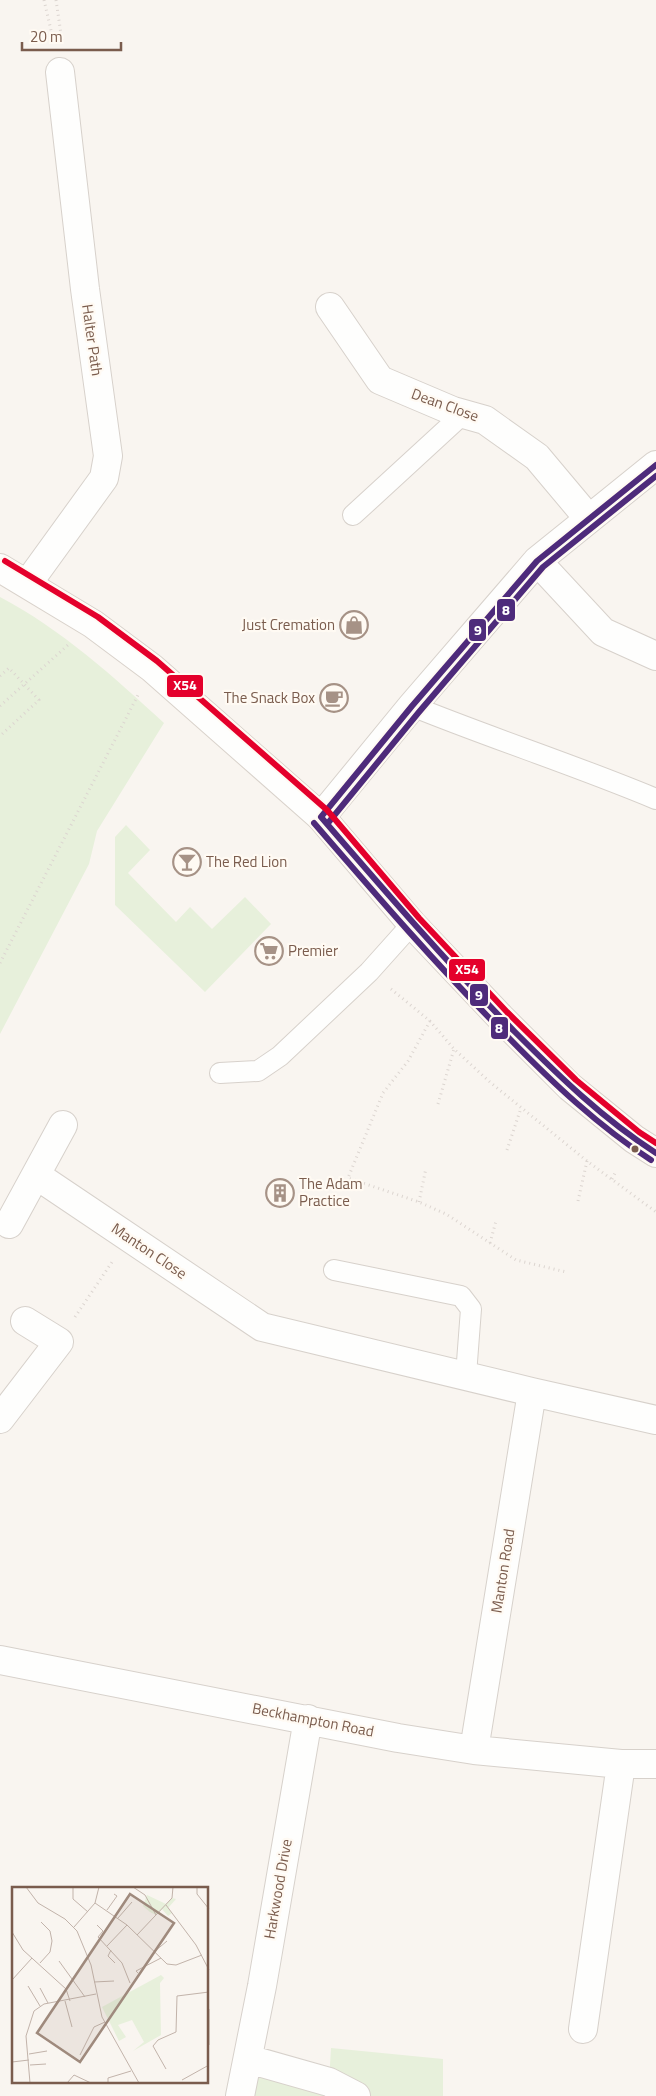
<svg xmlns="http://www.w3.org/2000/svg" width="656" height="2096" font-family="'Titillium Web',sans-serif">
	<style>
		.green { fill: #e7f0db }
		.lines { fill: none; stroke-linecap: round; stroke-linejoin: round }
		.service-casing { stroke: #d7d1cb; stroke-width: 22 }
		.minor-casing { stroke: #d7d1cb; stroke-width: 30 }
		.secondary-casing { stroke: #d9d2cb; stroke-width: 30 }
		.path { stroke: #dcd5d0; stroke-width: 3; stroke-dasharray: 1 4; stroke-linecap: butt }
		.service { stroke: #fefefd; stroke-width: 20 }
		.minor { stroke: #fefefd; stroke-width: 28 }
		.secondary { stroke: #fefefd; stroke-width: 28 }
		.bus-1-casing { stroke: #fffaf3; stroke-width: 10 }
		.bus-2-casing { stroke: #fffaf3; stroke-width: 10 }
		.bus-3-casing { stroke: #fffaf3; stroke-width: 10 }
		.bus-1 { stroke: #4e2b7b; stroke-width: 6 }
		.bus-2 { stroke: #4e2b7b; stroke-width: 6 }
		.bus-3 { stroke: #e4002b; stroke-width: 6 }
		.bus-dot { fill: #7a5c4d; stroke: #fffaf3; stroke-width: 2 }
		.labels { text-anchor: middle; stroke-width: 4.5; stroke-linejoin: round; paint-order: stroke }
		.street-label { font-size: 15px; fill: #7a5c4d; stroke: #fffaf3 }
		.poi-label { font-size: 15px; fill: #7a5c4d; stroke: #fffaf3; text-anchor: start }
		.inset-road { fill: none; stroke: #c2b3aa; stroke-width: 1 }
		.view { fill: #9f8a7d; fill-opacity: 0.15; stroke: #9f8a7d; stroke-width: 2.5 }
		.inset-edge { fill: none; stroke: #7a5c4d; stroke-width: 2.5 }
		.line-badge { stroke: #fffaf3; stroke-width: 2 }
		.badge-label { font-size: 14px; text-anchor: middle; font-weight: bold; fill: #fff }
	</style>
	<rect width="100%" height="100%" fill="#f9f5f0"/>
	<path class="green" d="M0,597c61,32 114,80 164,126l-67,108 -8,33 -89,170z
		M126,825l24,25 -22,23 48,49 14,-15 22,22 33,-32 26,27 -66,68 -90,-87v-68z
		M331,2048l112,11v37h-203l8,-37 81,23z"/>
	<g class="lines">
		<defs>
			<path id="service" d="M353,515l110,-101
				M412,706c81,33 163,59 244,93
				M220,1073l38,-2 22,-15 89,-84 43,-48
				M334,1270l127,26 10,13 -5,66"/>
			<path id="minor" d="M330,307l50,73 73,31 32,9 52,37 52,62
				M537,561l66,71 53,24
				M28,583l76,-105 4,-22 -23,-167 -25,-217
				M321,817l91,-111 125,-145 119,-96
				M36,1175l226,152 270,65 124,28
				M9,1224l54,-99
				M0,1419l59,-77 -34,-21
				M0,1660l398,78 76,12 147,14h35
				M474,1750l58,-358
				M583,2029l38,-265
				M248,2059l81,23 27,14
				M240,2096l22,-110 46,-267"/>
			<path id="secondary" d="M0,568l93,56 59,44 169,149 91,107 89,94 69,69 64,52 22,14"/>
		</defs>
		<use href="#service" class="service-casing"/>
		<use href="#minor" class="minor-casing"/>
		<use href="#secondary" class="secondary-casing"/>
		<path class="path" d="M44,0l10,43
			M56,0l6,41
			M0,676l9,-8 30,32 -39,36
			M0,706l68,-61
			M0,963l138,-268
			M391,989l39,32 24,28 37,34 96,78 69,51
			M430,1021l-22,40 -25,32 -35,85 71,24 27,12 70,46 50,12
			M438,1104l16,-55
			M507,1150l14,-42
			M612,1179l4,-8
			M578,1201l9,-40
			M419,1202l7,-34
			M490,1243l6,-22
			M75,1317l37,-55"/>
		<use href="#service" class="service"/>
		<use href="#minor" class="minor"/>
		<use href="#secondary" class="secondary"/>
		<defs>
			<path id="bus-1" d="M321,817l91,-111 125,-145 119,-96
				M321,817c63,73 126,146 194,215 44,44 88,87 141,121"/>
			<path id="bus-2" d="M314,823c63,73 126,146 194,214 44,45 90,89 143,123
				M328,823l91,-111 124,-145 113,-91"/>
			<path id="bus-3" d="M5,561l93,56 59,44 170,149 92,108 88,94 69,68 63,52 17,11"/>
		</defs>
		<use href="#bus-1" class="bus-1-casing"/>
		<use href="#bus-2" class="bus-2-casing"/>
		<use href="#bus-3" class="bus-3-casing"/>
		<use href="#bus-1" class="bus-1"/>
		<use href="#bus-2" class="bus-2"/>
		<use href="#bus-3" class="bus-3"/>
	</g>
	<defs>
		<symbol id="shop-ring" viewBox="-11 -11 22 22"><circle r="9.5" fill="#fffaf3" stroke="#a69286" stroke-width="1.5"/><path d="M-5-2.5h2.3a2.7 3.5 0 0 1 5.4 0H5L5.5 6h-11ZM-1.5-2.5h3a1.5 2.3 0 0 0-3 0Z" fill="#a69286"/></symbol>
		<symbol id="cafe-ring" viewBox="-11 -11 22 22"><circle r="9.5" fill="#fffaf3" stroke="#a69286" stroke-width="1.5"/><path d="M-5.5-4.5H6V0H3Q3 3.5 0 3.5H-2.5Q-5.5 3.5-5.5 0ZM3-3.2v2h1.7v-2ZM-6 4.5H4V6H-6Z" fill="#a69286"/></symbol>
		<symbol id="bar-ring" viewBox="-11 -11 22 22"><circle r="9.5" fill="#fffaf3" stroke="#a69286" stroke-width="1.5"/><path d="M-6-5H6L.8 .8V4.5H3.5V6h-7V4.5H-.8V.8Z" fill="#a69286"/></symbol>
		<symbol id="supermarket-ring" viewBox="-11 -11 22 22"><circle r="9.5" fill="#fffaf3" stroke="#a69286" stroke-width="1.5"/><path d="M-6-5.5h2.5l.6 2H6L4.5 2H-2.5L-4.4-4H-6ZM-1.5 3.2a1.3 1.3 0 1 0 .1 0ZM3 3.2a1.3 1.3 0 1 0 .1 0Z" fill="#a69286"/></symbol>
		<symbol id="building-ring" viewBox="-11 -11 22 22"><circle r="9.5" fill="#fffaf3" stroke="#a69286" stroke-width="1.5"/><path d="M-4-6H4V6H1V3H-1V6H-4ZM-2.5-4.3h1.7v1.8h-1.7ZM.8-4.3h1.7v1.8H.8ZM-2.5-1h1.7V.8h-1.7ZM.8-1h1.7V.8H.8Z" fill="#a69286"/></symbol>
	</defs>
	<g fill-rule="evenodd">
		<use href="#shop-ring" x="338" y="609" width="32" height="32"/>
		<use href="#cafe-ring" x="318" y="682" width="32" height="32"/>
		<use href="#bar-ring" x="171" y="846" width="32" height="32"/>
		<use href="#supermarket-ring" x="253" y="935" width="32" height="32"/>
		<use href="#building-ring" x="264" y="1177" width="32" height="32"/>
	</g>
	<circle class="bus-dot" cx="635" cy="1149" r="4.5"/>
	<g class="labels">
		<g class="street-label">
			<text transform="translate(92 340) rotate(82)" y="5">Halter Path</text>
			<text transform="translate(445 405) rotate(20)" y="5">Dean Close</text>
			<text transform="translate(149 1251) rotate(34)" y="5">Manton Close</text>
			<text transform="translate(503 1571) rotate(-81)" y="5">Manton Road</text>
			<text transform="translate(313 1720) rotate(11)" y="5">Beckhampton Road</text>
			<text transform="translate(278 1889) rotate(-80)" y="5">Harkwood Drive</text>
		</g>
		<g class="poi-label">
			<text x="335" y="630" text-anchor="end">Just Cremation</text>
			<text x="315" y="703" text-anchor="end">The Snack Box</text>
			<text x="206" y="867">The Red Lion</text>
			<text x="288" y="956">Premier</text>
			<text x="299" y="1189">The Adam<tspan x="299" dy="17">Practice</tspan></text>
		</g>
	</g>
	<g transform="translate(12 1887)">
		<rect width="196" height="196" fill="#f9f5f0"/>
		<path d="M135,8l19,9 6,-6 4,1 -8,9 4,5 -4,3 -6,-7 -6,6 -6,-3 -7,-6zM149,88l3,3 -4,5 1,52 -28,16 11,-9 -12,-22 -14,5 8,12 -7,4 -17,-34z" fill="#e7f0db"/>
		<path class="inset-road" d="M14,0l12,16 27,16 12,12 14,34 11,52 37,66M61,0v12l15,13M121,0l12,8 11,20M185,0v7l12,15M83,16l32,22 40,39 9,1 26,-10M154,18l30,40 13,25M95,23l10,-14 -3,-2M106,31l14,-16M85,38l6,6 -5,6 24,26 8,20M62,40l21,-24 4,-16M0,45l11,18 43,39 4,12M125,48l35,-37 1,-11M95,59l20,-21M99,63l-3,6 7,7M142,65l13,-11M47,74l26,36M28,76l10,-11 2,-11 -2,-10 -9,-9M126,86l-2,-2 25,-13M0,93l20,-22M82,95l20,-1M16,99l12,20M28,101l8,15M53,114l7,26M197,122v36M17,167l18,-3M68,168l14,-28 11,-5M0,175l17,-2M18,178l16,-1M154,182l-13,-23 5,-6 18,-8 1,-36 32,-4M170,193l27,-15M18,196l-4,-47 8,-25 10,-7 52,-10M55,196l7,-8 17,8M96,196v-5l23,-7"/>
		<path class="view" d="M118,7l44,29 -94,139 -43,-29z"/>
		<rect width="196" height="196" class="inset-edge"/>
	</g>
	<g class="line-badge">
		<rect x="496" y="598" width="20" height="24" rx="5" fill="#4e2b7b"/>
		<rect x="468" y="618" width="19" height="24" rx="5" fill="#4e2b7b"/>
		<rect x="166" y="674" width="38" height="24" rx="5" fill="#e4002b"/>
		<rect x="448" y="958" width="38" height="24" rx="5" fill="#e4002b"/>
		<rect x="469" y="983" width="20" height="24" rx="5" fill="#4e2b7b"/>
		<rect x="490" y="1016" width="19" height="24" rx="5" fill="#4e2b7b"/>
	</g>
	<g class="badge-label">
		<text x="506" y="615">8</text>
		<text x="478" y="635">9</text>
		<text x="185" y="690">X54</text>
		<text x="467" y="974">X54</text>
		<text x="479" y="1000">9</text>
		<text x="499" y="1033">8</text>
	</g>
	<path d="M22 42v8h99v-8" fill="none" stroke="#7a5c4d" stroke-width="2.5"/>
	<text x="30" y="42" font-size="15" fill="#7a5c4d" stroke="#fffaf3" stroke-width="4" paint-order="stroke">20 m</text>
</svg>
